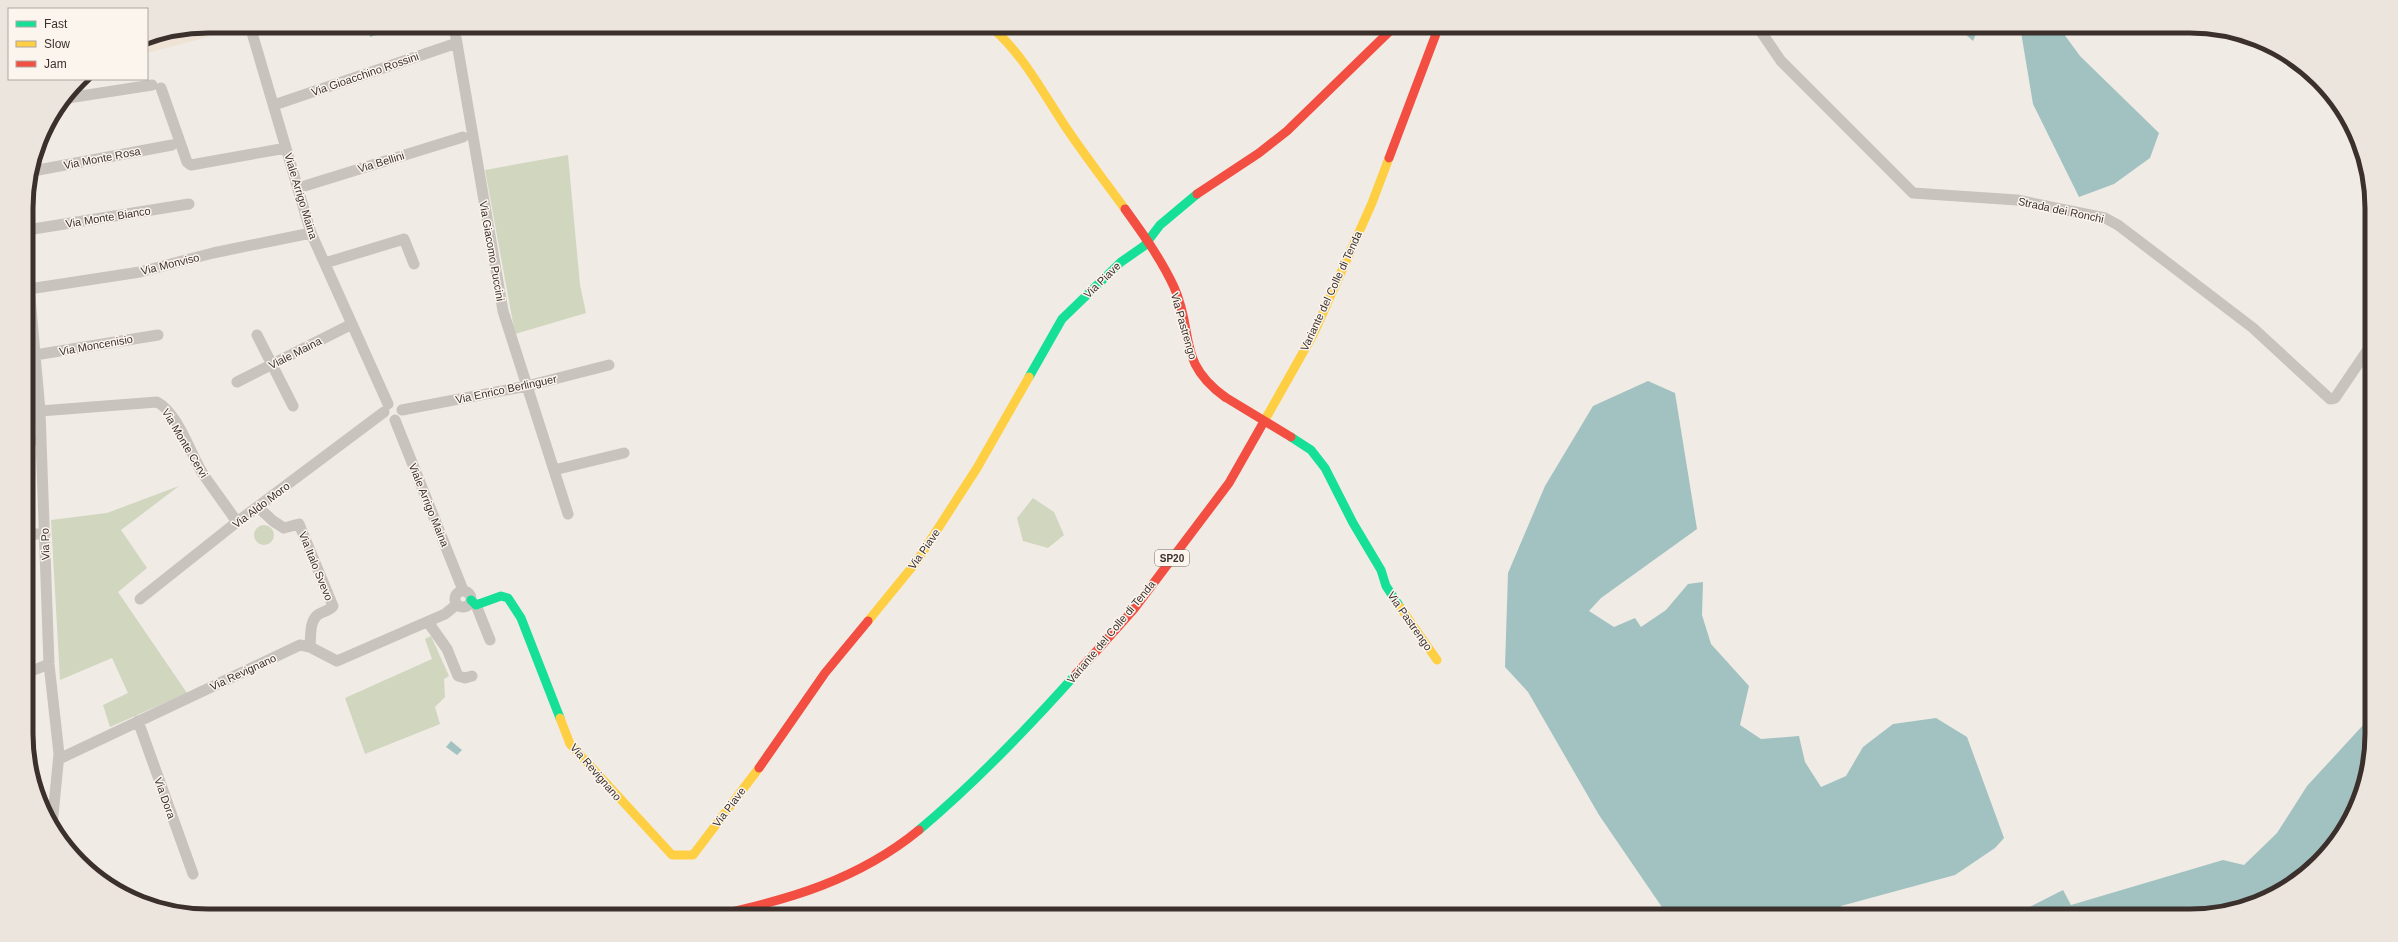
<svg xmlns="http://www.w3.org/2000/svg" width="2398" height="942" font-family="Arial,sans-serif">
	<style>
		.green { fill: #d1d6bf }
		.plaza { fill: #eee3d5 }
		.water { fill: #a1c2c1 }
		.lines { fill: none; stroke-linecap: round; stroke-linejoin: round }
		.street { stroke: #c9c3be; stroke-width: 11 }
		.fast { stroke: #16e098; stroke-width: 9 }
		.slow { stroke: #ffcf43; stroke-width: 9 }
		.jam { stroke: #f24e42; stroke-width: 9 }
		.jam-bridge { stroke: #f24e42; stroke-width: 9 }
		.labels { text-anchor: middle; stroke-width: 3; stroke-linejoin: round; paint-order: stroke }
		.shield { fill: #fbf5ee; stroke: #756b66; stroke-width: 1 }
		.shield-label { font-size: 10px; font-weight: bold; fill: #3b302b }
		.street-label { font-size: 11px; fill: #3b302b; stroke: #fbf5ee }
		.rim { fill: none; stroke: #3b302b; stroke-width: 5 }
	</style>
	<rect width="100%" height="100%" fill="#f0ebe5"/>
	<path class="green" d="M568,155l12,130 6,28 -71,21 -30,-164z
		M179,486l-58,44 26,38 -29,24 69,101 -77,34 -7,-22 25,-12 -16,-35 -52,22 -9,-160 56,-7z
		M1033,498l21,14 10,23 -16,13 -25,-7 -6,-23z
		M254 535a10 10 0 1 1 20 0a10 10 0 1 1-20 0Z
		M431,636l18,40 -5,3 1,18 -10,10 5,17 -75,30 -20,-56 87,-39 -7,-20z"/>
	<path class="plaza" d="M208,26h42l-103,27v-15z"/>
	<path class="water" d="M382,26l3,6 -15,5 -2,-7z
		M1956,26h23l-6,15z
		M2020,26h38l22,30 79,77 -9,25 -36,26 -35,13 -46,-93z
		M1648,381l27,12 22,136 -96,69 -12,13 25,16 21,-9 6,9 25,-17 22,-26 15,-2 -1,33 9,29 38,42 -9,39 21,14 38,-3 6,26 16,25 25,-11 17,-29 30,-23 43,-6 31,19 37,101 -9,10 -40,27 -114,31 -4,10h-169l-69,-101 -71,-123 -23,-25 3,-94 37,-87 48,-80z
		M2372,722l-10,71 -28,52 -33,33 -52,28 -48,10h-189l51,-26 8,15 152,-45 21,5 33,-32 30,-47 58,-63z
		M451,741l11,9 -5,5 -11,-8z"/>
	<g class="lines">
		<path class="street" d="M250,26l61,207 77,171
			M454,26l49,285 65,203
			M1757,26l24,35 132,132 104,7 88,18 13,7 135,103 77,71 5,-1 36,-53
			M156,36l31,-6
			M161,88l26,74 4,3 95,-17
			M68,98l84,-13
			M274,105l183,-62
			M33,171l139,-26
			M298,188l165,-51
			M27,230l162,-26
			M27,263l13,148 9,253 10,90 -7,71
			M325,263l79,-24 10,25
			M29,289l111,-17 73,-19 98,-20
			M257,335l36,71
			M35,355l123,-20
			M237,382l115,-58
			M402,410l125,-24 82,-21
			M40,411l117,-9c21,11 33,51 46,72 11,16 23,32 34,48
			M395,420l68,170
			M28,440h13
			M554,470l70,-17
			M258,507l15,14 11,7 15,-4 34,82c-4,5 -9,5 -14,8 -10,6 -8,22 -9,33
			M28,534h17
			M455 599a8 8 0 1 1 16 0a8 8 0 1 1-16 0Z
			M140,599l97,-77 147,-110
			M476,605l14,35
			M428,622l19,27 11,27 7,2 7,-2
			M29,672l20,-8
			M138,721l55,153
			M59,759l241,-114 10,2 27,14 108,-47 11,-9"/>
		<path class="fast" d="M1029,377l33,-58 59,-57 23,-16 16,-21 37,-31
			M1291,437l20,13 14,18 28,55 28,47 5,16 14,21
			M471,600l5,5 25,-9 7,2 13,20 39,100
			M919,830c57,-48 107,-100 157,-156"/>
		<path class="slow" d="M990,26c32,27 50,62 73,97 19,29 41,57 62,86
			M1262,425l52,-92 58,-130 17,-45
			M1400,607l37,53
			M868,621l49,-60 60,-93 52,-91
			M560,718l10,26 102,111h21l66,-87"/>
		<path class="jam" d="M1389,158l50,-132
			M1197,194l62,-41 28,-22 108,-105
			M1125,209c18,25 36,50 49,78 21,46 2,75 51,110
			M1076,674l58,-65 95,-126 33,-58
			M759,768l66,-95 43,-52
			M713,916c75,-16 145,-36 206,-86"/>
		<path class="jam-bridge" d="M1225,397l66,40"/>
	</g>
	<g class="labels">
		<rect class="shield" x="1155" y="550" width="34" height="16" rx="3"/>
		<g class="shield-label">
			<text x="1172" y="562">SP20</text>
		</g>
		<g class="street-label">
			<text transform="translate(365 74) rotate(-19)" y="4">Via Gioacchino Rossini</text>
			<text transform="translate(102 158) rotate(-11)" y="4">Via Monte Rosa</text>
			<text transform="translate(381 162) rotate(-17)" y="4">Via Bellini</text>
			<text transform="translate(301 196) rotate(73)" y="4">Viale Arrigo Maina</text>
			<text transform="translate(2061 210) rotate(12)" y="4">Strada dei Ronchi</text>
			<text transform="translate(108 217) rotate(-9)" y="4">Via Monte Bianco</text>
			<text transform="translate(492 251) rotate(80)" y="4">Via Giacomo Puccini</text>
			<text transform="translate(170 264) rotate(-14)" y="4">Via Monviso</text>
			<text transform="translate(1102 280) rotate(-44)" y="4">Via Piave</text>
			<text transform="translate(1331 291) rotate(-65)" y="4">Variante del Colle di Tenda</text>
			<text transform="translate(1184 326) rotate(74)" y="4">Via Pastrengo</text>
			<text transform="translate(96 345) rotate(-10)" y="4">Via Moncenisio</text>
			<text transform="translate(295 353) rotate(-27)" y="4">Viale Maina</text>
			<text transform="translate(506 389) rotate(-12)" y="4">Via Enrico Berlinguer</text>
			<text transform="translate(185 443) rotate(59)" y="4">Via Monte Cervi</text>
			<text transform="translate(261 505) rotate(-37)" y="4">Via Aldo Moro</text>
			<text transform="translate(429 505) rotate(68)" y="4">Viale Arrigo Maina</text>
			<text transform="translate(45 544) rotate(-92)" y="4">Via Po</text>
			<text transform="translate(924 549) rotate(-55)" y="4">Via Piave</text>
			<text transform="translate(316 566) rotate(68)" y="4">Via Italo Svevo</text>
			<text transform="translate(1410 621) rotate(55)" y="4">Via Pastrengo</text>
			<text transform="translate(1111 632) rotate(-50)" y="4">Variante del Colle di Tenda</text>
			<text transform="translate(243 672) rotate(-25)" y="4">Via Revignano</text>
			<text transform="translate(596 772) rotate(49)" y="4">Via Revignano</text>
			<text transform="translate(165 798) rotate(70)" y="4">Via Dora</text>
			<text transform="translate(729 807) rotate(-53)" y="4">Via Piave</text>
		</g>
	</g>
	<path d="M0 0H2398V942H0ZM208 33H2190A175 175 0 0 1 2365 208V734A175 175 0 0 1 2190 909H208A175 175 0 0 1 33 734V208A175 175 0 0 1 208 33Z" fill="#ece5de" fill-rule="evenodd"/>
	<path class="rim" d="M208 33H2190A175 175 0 0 1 2365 208V734A175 175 0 0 1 2190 909H208A175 175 0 0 1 33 734V208A175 175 0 0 1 208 33Z"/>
	<rect x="8" y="8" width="140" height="72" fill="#fbf5ee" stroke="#aea6a0"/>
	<rect x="16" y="21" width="20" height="6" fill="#16e098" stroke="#aea6a0"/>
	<text x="44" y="28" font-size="12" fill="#3b302b">Fast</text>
	<rect x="16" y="41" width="20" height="6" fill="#ffcf43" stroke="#aea6a0"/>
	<text x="44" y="48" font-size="12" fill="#3b302b">Slow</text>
	<rect x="16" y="61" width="20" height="6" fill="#f24e42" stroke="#aea6a0"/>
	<text x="44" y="68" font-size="12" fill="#3b302b">Jam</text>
</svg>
